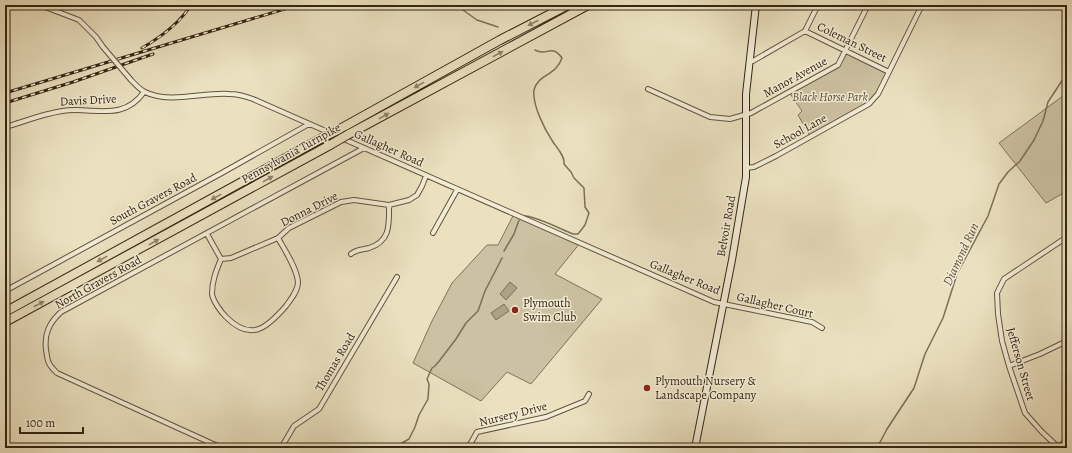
<svg xmlns="http://www.w3.org/2000/svg" width="1072" height="453" font-family="Alegreya,serif">
	<style>
		.green { fill: #ccc1a2; stroke: #80735a }
		.water { fill: #ada184; stroke: #7d6f56 }
		.lines { fill: none; stroke-linecap: round; stroke-linejoin: round }
		.stream { stroke: #7d6f56; stroke-width: 1.5 }
		.street-casing { stroke: #62543d; stroke-width: 6 }
		.secondary-casing { stroke: #342511; stroke-width: 8 }
		.highway-casing { stroke: #342511; stroke-width: 10 }
		.street { stroke: #f2ecd6; stroke-width: 4 }
		.secondary { stroke: #f2ecd6; stroke-width: 6 }
		.highway { stroke: #ebe1c0; stroke-width: 8 }
		.rail-casing { stroke: #342511; stroke-width: 3 }
		.rail { stroke: #f2ecd6; stroke-width: 1.5; stroke-dasharray: 4.5; stroke-linecap: butt }
		.street-bridge-casing { stroke: #62543d; stroke-width: 6; stroke-linecap: butt }
		.highway-bridge-casing { stroke: #342511; stroke-width: 10; stroke-linecap: butt }
		.street-bridge { stroke: #f2ecd6; stroke-width: 4 }
		.highway-bridge { stroke: #ebe1c0; stroke-width: 8 }
		.oneway { fill: #908368 }
		.poi-dot { fill: #8f2418; stroke: #f2ecd6; stroke-width: 1.5 }
		.labels { text-anchor: middle; stroke-width: 3; stroke-linejoin: round; paint-order: stroke }
		.street-label { font-size: 12px; fill: #342511; stroke: #f2ecd6 }
		.park-label { font-size: 12px; font-style: italic; fill: #5a4c35; stroke: #f2ecd6 }
		.poi-label { font-size: 12px; fill: #342511; stroke: #f2ecd6; text-anchor: start }
		.water-label { font-size: 13px; font-style: italic; fill: #5e5039; stroke: #f2ecd6 }
	</style>
	<rect width="100%" height="100%" fill="#ebe1c0"/>
	<filter id="stains"><feTurbulence type="fractalNoise" baseFrequency=".005" numOctaves="4"/><feColorMatrix values="0 0 0 0 .2 0 0 0 0 .09 0 0 0 0 .02 0 0 0 .5 -.17"/></filter>
	<radialGradient id="worn" r=".72"><stop offset=".6" stop-color="#630" stop-opacity="0"/><stop offset="1" stop-color="#630" stop-opacity=".3"/></radialGradient>
	<path class="green" d="M845,50l44,22 -11,22 -9,10 -59,32 -12,-21 4,-4 -13,-19 49,-27z
		M1067,93v98l-21,12 -47,-60z
		M514,214l66,29 -25,31 47,25 -71,85 -24,-12 -26,29 -68,-38 19,-42 20,-38 35,-38h11z"/>
	<path class="water" d="M510,282l7,6 -11,12 -6,-6z
		M504,304l5,7 -13,9 -5,-7z"/>
	<g class="lines">
		<path class="stream" d="M456,5l21,15 21,7
			M522,216c10,-2 40,14 51,18h5l7,-9 4,-12 -4,-6 -1,-19 -10,-10 -3,-6 -7,-8c1,-8 -7,-16 -11,-22 -8,-12 -21,-37 -19,-52 4,-16 22,-14 28,-32 -11,-15 -15,-1 -27,-8
			M504,251l10,-17 5,-14
			M393,448l16,-9 6,-12 4,-12 9,-16 1,-15 -2,-5 5,-11 3,-2 5,-6 16,-21 10,-16 12,-12 7,-20 17,-33
			M877,448l10,-19 27,-41 11,-34 18,-36 14,-44 31,-58 11,-32 9,-12 12,-11 14,-21 9,-19 5,-19 19,-29"/>
		<defs>
			<path id="street" d="M40,5l39,15 17,17 7,10
				M805,31l84,41
				M749,61h4l52,-30 13,-26
				M131,80c4,4 8,9 14,12 24,12 58,0 84,2 8,0 16,2 24,5l461,203 98,20 10,6
				M648,89l62,28 20,2 21,-6 87,-48 30,-60
				M5,127c18,-5 37,-13 57,-16 30,-5 60,12 82,-19
				M746,168l8,-1 22,-11 93,-52 9,-10 44,-89
				M433,233l24,-43
				M207,234l14,25 10,-1 47,-20 11,-10 52,-26 13,-2 35,5 20,-5 8,-5 5,-9 4,-10
				M351,254c6,-5 11,-4 18,-6 22,-7 20,-24 20,-43
				M221,259c-5,12 -9,22 -9,35 1,7 9,18 14,23 25,25 41,11 60,-11 5,-7 12,-15 12,-24 -1,-14 -14,-33 -20,-44
				M5,291l215,-117 89,-50
				M1009,366l31,-12 27,-13
				M1058,447l-16,-15 -17,-19 -16,-47 -7,-25 -4,-27 -1,-21 7,-14 63,-42
				M222,448l-165,-75c-3,-3 -7,-7 -8,-10 -2,-3 -2,-9 -3,-13 -2,-16 3,-27 15,-38l303,-164
				M281,448l13,-22 25,-17 78,-132
				M468,448l9,-16 69,-15 39,-16 4,-7
				M1057,448l10,-8"/>
			<path id="secondary" d="M695,448l37,-188 14,-83v-83l10,-89"/>
			<path id="highway" d="M338,130l162,-90 68,-35
				M349,134l239,-129
				M5,312l319,-175
				M5,322l325,-177"/>
		</defs>
		<use href="#street" class="street-casing"/>
		<use href="#secondary" class="secondary-casing"/>
		<use href="#highway" class="highway-casing"/>
		<use href="#street" class="street"/>
		<use href="#secondary" class="secondary"/>
		<use href="#highway" class="highway"/>
		<defs>
			<path id="rail" d="M142,48c19,-11 37,-24 49,-43
				M5,93l293,-88
				M5,103l68,-21 80,-28"/>
		</defs>
		<use href="#rail" class="rail-casing"/>
		<use href="#rail" class="rail"/>
		<defs>
			<path id="street-bridge" d="M103,47l28,33"/>
			<path id="highway-bridge" d="M324,137l14,-7
				M330,145l19,-11"/>
		</defs>
		<use href="#street-bridge" class="street-bridge-casing"/>
		<use href="#highway-bridge" class="highway-bridge-casing"/>
		<use href="#street-bridge" class="street-bridge"/>
		<use href="#highway-bridge" class="highway-bridge"/>
	</g>
	<defs><path id="oneway-solid" d="M-6-.8H1V-3.2L6.5 0L1 3.2V.8H-6Z"/></defs>
	<g class="oneway">
		<use href="#oneway-solid" transform="translate(533 23) rotate(153)"/>
		<use href="#oneway-solid" transform="translate(498 54) rotate(-28)"/>
		<use href="#oneway-solid" transform="translate(419 85) rotate(151)"/>
		<use href="#oneway-solid" transform="translate(384 116) rotate(-29)"/>
		<use href="#oneway-solid" transform="translate(268 179) rotate(-29)"/>
		<use href="#oneway-solid" transform="translate(216 197) rotate(151)"/>
		<use href="#oneway-solid" transform="translate(154 242) rotate(-29)"/>
		<use href="#oneway-solid" transform="translate(102 259) rotate(151)"/>
		<use href="#oneway-solid" transform="translate(39 304) rotate(-28)"/>
	</g>
	<g class="poi-dot">
		<circle cx="515" cy="310" r="4"/>
		<circle cx="647" cy="388" r="4"/>
	</g>
	<g class="labels">
		<g class="street-label">
			<text transform="translate(852 42) rotate(26)" y="4">Coleman Street</text>
			<text transform="translate(795 77) rotate(-29)" y="4">Manor Avenue</text>
			<text transform="translate(88 100) rotate(-3)" y="4">Davis Drive</text>
			<text transform="translate(800 131) rotate(-29)" y="4">School Lane</text>
			<text transform="translate(389 148) rotate(24)" y="4">Gallagher Road</text>
			<text transform="translate(291 153) rotate(-29)" y="4">Pennsylvania Turnpike</text>
			<text transform="translate(153 199) rotate(-28)" y="4">South Gravers Road</text>
			<text transform="translate(309 209) rotate(-27)" y="4">Donna Drive</text>
			<text transform="translate(726 226) rotate(-80)" y="4">Belvoir Road</text>
			<text transform="translate(685 277) rotate(22)" y="4">Gallagher Road</text>
			<text transform="translate(98 282) rotate(-29)" y="4">North Gravers Road</text>
			<text transform="translate(775 305) rotate(13)" y="4">Gallagher Court</text>
			<text transform="translate(335 362) rotate(-59)" y="4">Thomas Road</text>
			<text transform="translate(1021 364) rotate(74)" y="4">Jefferson Street</text>
			<text transform="translate(513 414) rotate(-14)" y="4">Nursery Drive</text>
		</g>
		<g class="park-label">
			<text x="830" y="101">Black Horse Park</text>
		</g>
		<g class="poi-label">
			<text x="523" y="307">Plymouth<tspan x="523" dy="14">Swim Club</tspan></text>
			<text x="655" y="385">Plymouth Nursery &amp;<tspan x="655" dy="14">Landscape Company</tspan></text>
		</g>
		<g class="water-label">
			<text transform="translate(960 254) rotate(-65)" y="5">Diamond Run</text>
		</g>
	</g>
	<rect width="1072" height="453" fill="none" stroke="#ebe1c0" stroke-width="20"/>
	<rect x="6" y="6" width="1060" height="441" fill="none" stroke="#342511" stroke-width="2"/>
	<rect x="10" y="10" width="1052" height="433" fill="none" stroke="#342511"/>
	<path d="M20 427v6h63v-6" fill="none" stroke="#342511" stroke-width="2"/>
	<text x="26" y="427" font-size="12" fill="#342511" stroke="#f2ecd6" stroke-width="3" paint-order="stroke">100 m</text>
	<rect width="100%" height="100%" filter="url(#stains)"/>
	<rect width="100%" height="100%" fill="url(#worn)"/>
</svg>
